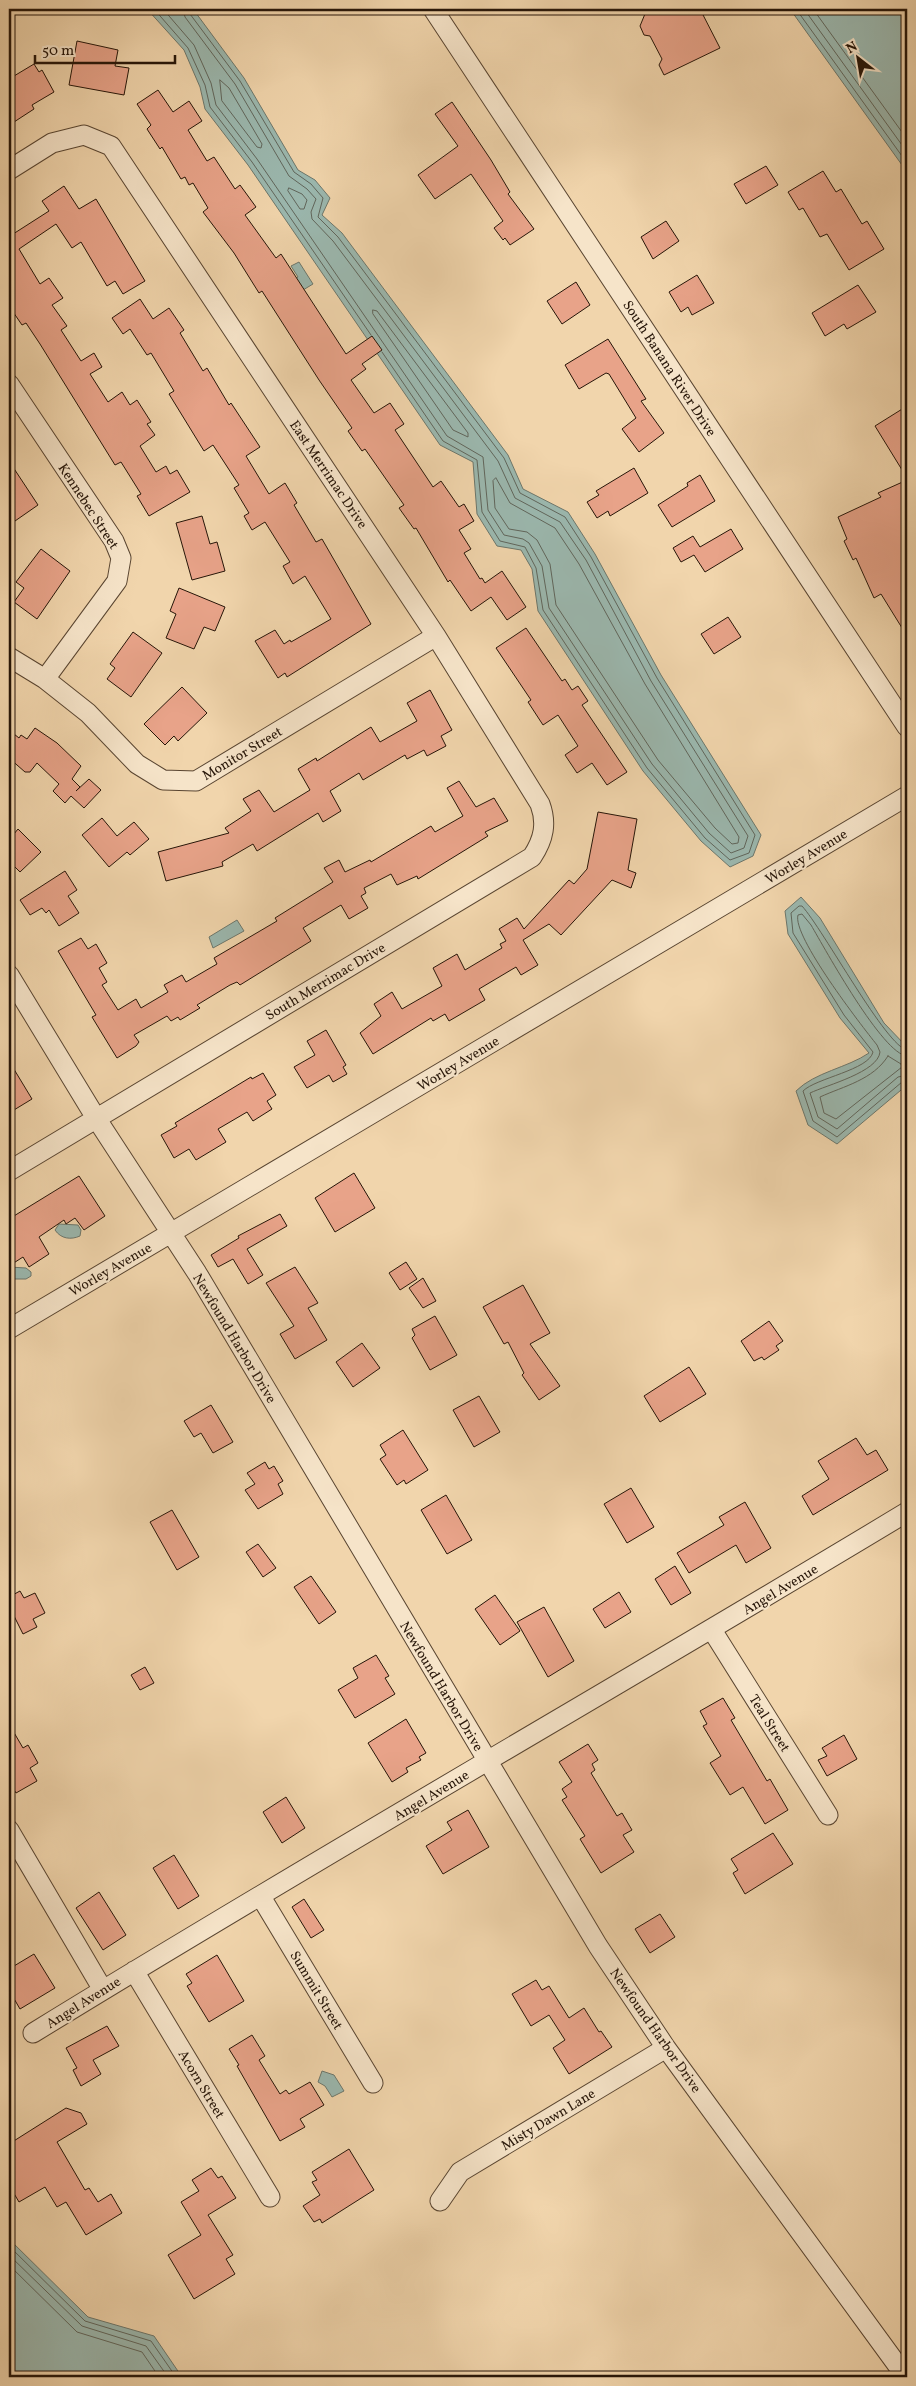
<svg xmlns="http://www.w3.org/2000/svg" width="916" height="2386" font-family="Vollkorn,serif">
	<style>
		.water { fill: #9bb8af; stroke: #6c776c }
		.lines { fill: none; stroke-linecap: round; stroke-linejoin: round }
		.shore { stroke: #60665c; stroke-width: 1 }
		.building { fill: #e8a389; stroke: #261508 }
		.minor-casing { stroke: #594531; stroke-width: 21 }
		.minor { stroke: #f6e4c9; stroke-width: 19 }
		.labels { text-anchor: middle; stroke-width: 4.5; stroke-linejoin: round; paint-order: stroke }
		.street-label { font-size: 14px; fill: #261508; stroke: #f6e4c9 }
	</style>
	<rect width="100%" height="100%" fill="#f1d5ac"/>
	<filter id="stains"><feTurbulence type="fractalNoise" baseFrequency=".004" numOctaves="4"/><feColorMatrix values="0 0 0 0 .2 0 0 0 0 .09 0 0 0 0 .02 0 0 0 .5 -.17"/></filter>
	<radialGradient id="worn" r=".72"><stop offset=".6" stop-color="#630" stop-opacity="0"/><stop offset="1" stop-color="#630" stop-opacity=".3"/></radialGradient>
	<path class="water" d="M147,9h46l51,69 54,92 17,10 15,18 -8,17 20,18 166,222 15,34 45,23 27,42 66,121 100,160 -8,21 -23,11 -29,-26 -58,-70 -105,-160 -6,-42 -11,-19 -24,-4 -20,-32 -4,-52 -33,-17 -192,-280 -43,-56 -5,-22 -16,-37z
		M790,9h117v163z
		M299,262l14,22 -15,9 -7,-11 7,-5 -7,-11z
		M801,897l19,21 64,105 23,24v38l-70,59 -29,-19 -12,-34c19,-19 51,-23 73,-38l-29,-35 -52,-84 -3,-23z
		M237,920l7,11 -31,17 -4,-11z
		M59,1224l19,1 3,5 -1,6c-9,4 -19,3 -25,-6z
		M9,1267l17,1 5,4v4l-5,3h-16z
		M322,2071l12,4 10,16 -12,6 -7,-11 -7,-4z
		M9,2239l79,78 66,19 28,41h-173z"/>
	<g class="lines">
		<path class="shore" d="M154,9l34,39 17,37 5,22 42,55 119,173
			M163,9l31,36 17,38 5,22 41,54 190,277 36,21 5,53 16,25 19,4 6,4 13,23 7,42 103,156 57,69 22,20 13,-5 4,-12 -97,-155 -65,-121 -26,-38 -45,-24 -17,-37 -165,-220 -21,-22 -1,-7 5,-13 -9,-10 -18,-13 -54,-92 -50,-67 -2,-8
			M189,9l1,5 50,67 54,91 17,12 12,14 -5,19 20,20 166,221 16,35 45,24 26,40 66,121 98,157 -6,18 -19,7 -25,-22 -58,-70 -104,-158 -7,-42 -11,-21 -25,-6 -18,-29 -5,-52 -34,-19 -61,-89
			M796,9l111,154
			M804,9l103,143
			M813,9l94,130
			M220,80l9,8 33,56 -1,4 -4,-1 -35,-46z
			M289,188l13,6 5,6 -3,9h-4l-12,-18z
			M373,310l4,1 91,122v4l-15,-7 -80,-116z
			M496,478l14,25 45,25 24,36 66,120 94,153 -1,6 -6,1 -17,-16 -57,-68 -102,-155 -6,-41 -13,-24 -10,-8 -18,-3 -14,-21 -2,-27z
			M907,1050c-20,-2 -84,-121 -105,-144h-3l-8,7 2,20 51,82 29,37c-4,18 -57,26 -70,39l10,30 24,16 65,-55 5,-1
			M888,1056l13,8 1,3 -66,52 -12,-6 -4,-16c24,-11 53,-17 68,-41z
			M907,1056c-24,-1 -82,-107 -96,-131l-9,-11 -4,1c-6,21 63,110 79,130l3,7c-2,20 -53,33 -70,41l8,24 19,12 61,-52 9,-2
			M9,2246l76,75 66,20 25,36
			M9,2255l73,71 64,20 22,31
			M9,2265l68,67 65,20 17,25"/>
	</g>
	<path class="building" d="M647,9h53l20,39 -56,27 -5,-10 3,-6 -12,-23 -6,-1 -4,-9z
		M77,41l41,9 -3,16 14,2 -5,27 -55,-10z
		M34,64l5,8 3,-2 12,22 -22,13 2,4 -20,13 -5,-9v-34z
		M158,90l15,22 16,-11 13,20 -14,9 19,31 7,-4 21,32 5,-4 16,22 -11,8 31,43 5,-4 65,100 26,-18 10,14 -20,14 4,5 -15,11 23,33 16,-10 14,21 -9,6 38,57 8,-6 18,26 5,-3 10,17 -15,9 12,19 -7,4 16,26 2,-1 3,5 17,-12 24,36 -19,13 -16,-23 -20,14 -21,-31 -2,2 -32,-54 -2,1 -15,-21 5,-3 -39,-56 -3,2 -14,-20 4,-3 -33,-48 -57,-89 -3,2 -25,-40 -31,-41 5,-4 -15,-25 -4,2 -4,-8 -4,2 -19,-32 -2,2 -13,-20 4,-4 -14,-21z
		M452,102l39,58 19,32 -2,2 26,35 -24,16 -5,-7 -2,2 -9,-12 9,-7 -32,-47 -36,25 -17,-24 40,-29 -23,-32z
		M766,166l12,19 -32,19 -12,-20z
		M823,171l13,21 5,-3 21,35 5,-3 17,28 -35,21 -22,-36 -7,3 -17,-29 -4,2 -11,-18z
		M64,186l15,23 17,-10 49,82 -22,13 -8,-13 -8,5 -26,-44 -9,6 -16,-24 -37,25 21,35 9,-6 14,20 -11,7 15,21 -6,4 20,31 13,-8 8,14 -12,7 18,28 14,-10 8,13 7,-5 14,22 -4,2 8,11 -15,11 16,26 10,-6 4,8 7,-4 13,22 -41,24 -12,-20 4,-2 -20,-32 -6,3 -75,-121 -14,-21 -4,2 -13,-19v-73l1,3 39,-25 -7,-10z
		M666,221l13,20 -26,18 -12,-22z
		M697,275l17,28 -22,12 -4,-8 -7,5 -12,-20z
		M576,282l14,23 -28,19 -15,-23z
		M858,285l18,27 -29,17 -3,-5 -19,12 -13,-23z
		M140,299l13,20 16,-11 15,22 -4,3 23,38 4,-3 22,37 2,-2 29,44 -14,9 23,38 16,-11 12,20 -3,2 22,37 6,-3 49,85 -84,53 -2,-4 -7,5 -23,-37 20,-11 9,14 6,-4 1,2 40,-23 -26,-43 -12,8 -10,-18 7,-4 -25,-40 -13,8 -8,-14 5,-3 -15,-25 5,-3 -26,-40 -9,6 -35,-57 5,-3 -23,-38 -4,2 -17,-26 -7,5 -11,-16z
		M608,339l38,60 -5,2 23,32 -25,19 -17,-23 14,-11 -27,-44 -3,-1 -27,16 -14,-24z
		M907,406v72l-32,-52z
		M9,461l29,44 -23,16 -6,-9z
		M634,468l14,25 -38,23 -2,-5 -11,7 -10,-16 12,-7 -3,-4z
		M700,475l15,26 -43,26 -14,-22 30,-19 -1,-3z
		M907,480v156l-26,-42 -7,4 -18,-40 -3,2 -9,-19 3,-2 -9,-22 43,-20 -3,-4z
		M202,516l8,28 7,-2 8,29 -33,9 -16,-57z
		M731,529l12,20 -38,23 -11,-17 -13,7 -8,-14 20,-12 7,11z
		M41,549l29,22 -33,48 -23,-17 10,-14 -8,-6z
		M179,588l46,19 -10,24 -11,-4 -10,22 -28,-11 10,-24 -6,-3z
		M728,617l13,20 -27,17 -13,-20z
		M526,628l36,53 3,-2 7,11 6,-4 10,15 -6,4 45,67 -20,13 -15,-22 -15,10 -12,-18 13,-9 -20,-31 -15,10 -15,-23 3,-2 -35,-52z
		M133,632l29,21 -31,44 -24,-18 8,-11 -5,-4z
		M182,687l25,26 -29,28 -4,-5 -9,9 -21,-21z
		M430,690l22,40 -11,6 5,10 -19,10 -3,-6 -17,9 -2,-4 -42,25 -4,-7 -29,18 11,20 -18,11 -5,-9 -61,38 -4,-7 -31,18 1,4 -57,15 -8,-29 71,-19 -4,-5 26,-17 -8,-12 16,-9 15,22 36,-22 -12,-21 18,-11 1,3 54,-34 9,15 37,-21 -10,-18z
		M35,728l22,15 24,23 -9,13 8,8 -4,4 13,-12 12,11 -17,18 -13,-12 -6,7 -12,-12 6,-7 -22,-21 -7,9h-5l-16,-14v-28l10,8 2,-3 6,4z
		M459,781l17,26 18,-9 14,23 -23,11 3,4 -70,43 -1,-3 -20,9 -6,-11 -27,14 2,5 -5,3 7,12 -19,11 -8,-14 -38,23 8,13 -71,44 -3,-3 -7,3 -33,20 3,3 -20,12 -2,-3 -7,4 -4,-5 -33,19 5,7 -3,4 -19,12 -25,-41 4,-2 -38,-64 23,-13 7,11 8,-5 11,19 -8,5 8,14 -5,3 16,25 18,-11 5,9 27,-16 -4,-7 18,-10 4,7 31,-18 -3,-6 63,-37 -2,-3 58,-36 -9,-14 15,-8 6,12 25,-12 1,2 60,-36 4,6 28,-16 -16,-28z
		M598,812l39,7 -9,51 8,3 -5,15 -19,-8 -51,55 -12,-11 -26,16 15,25 -17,10 -5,-8 -37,22 6,11 -36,21 -4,-7 -12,7 -2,-3 -58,36 -13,-21 21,-17 -7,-12 18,-12 10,17 40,-23 -9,-18 24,-14 8,16 37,-22 -2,-4 6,-3 -7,-12 18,-11 7,11 45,-49 5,4 13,-15z
		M102,818l15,18 17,-14 15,17 -19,16 -3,-3 -18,15 -27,-32z
		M18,829l23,23 -21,20 -11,-11v-21z
		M65,871l12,19 -9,6 11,17 -20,13 -10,-16 -3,3 -4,-5 -12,7 -10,-15z
		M326,1030l20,35 -3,2 4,7 -14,8 -4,-7 -22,13 -13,-21 21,-12 -8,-14z
		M9,1061l23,38 -23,14z
		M263,1073l13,22 -9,6 5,8 -19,12 -6,-9 -29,17 8,13 -30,18 -7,-11 -15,9 -13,-23 16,-9 -2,-3 76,-46 1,2z
		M354,1173l21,35 -40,24 -20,-34z
		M79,1176l26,40 -21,14 -9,-12 -9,6 -2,-4 -25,17 10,17 -20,13 -6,-10 -14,9v-47z
		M280,1214l7,12 -40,23 16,26 -15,9 -15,-25 -15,8 -7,-12 28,-17 -1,-2z
		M406,1262l11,17 -17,11 -11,-17z
		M295,1267l23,36 -10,5 19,32 -32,19 -15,-25 14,-8 -28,-43z
		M423,1278l13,23 -13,7 -14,-20z
		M523,1285l27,48 -20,11 30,42 -21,14 -17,-25 2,-2 -16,-31 -4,2 -21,-37z
		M435,1316l22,39 -27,15 -18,-32 3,-3 -3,-6z
		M769,1321l14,20 -7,5 3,4 -15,10 -2,-3 -8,4 -13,-20z
		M362,1343l18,25 -27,19 -17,-25z
		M689,1367l17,27 -46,28 -16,-26z
		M479,1396l21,36 -26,15 -21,-37z
		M211,1405l22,37 -20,11 -12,-20 -7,4 -10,-16z
		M403,1430l25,40 -22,14 -2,-4 -7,5 -17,-26 6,-4 -6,-10z
		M856,1438l11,17 9,-5 12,20 -75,45 -11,-19 27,-17 -11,-18z
		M265,1462l4,7 5,-3 9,15 -5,3 5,10 -25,15 -13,-19 10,-6 -8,-11z
		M631,1488l23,39 -27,16 -23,-39z
		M446,1495l26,45 -25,14 -26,-44z
		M745,1502l26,46 -25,15 -10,-18 -47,28 -12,-20 47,-28 -5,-8z
		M172,1510l27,47 -22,13 -27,-48z
		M258,1544l18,24 -13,9 -17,-25z
		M675,1566l16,27 -20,12 -16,-26z
		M311,1576l25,36 -17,12 -25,-37z
		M20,1591l4,7 11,-5 10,20 -12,6 4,8 -14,7 -14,-28v-9z
		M619,1592l12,20 -26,16 -12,-19z
		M495,1595l25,36 -20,14 -25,-36z
		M544,1607l30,54 -26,16 -31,-55z
		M376,1655l13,21 -4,2 10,16 -40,24 -17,-28 20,-12 -5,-10z
		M145,1667l9,16 -14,7 -9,-15z
		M723,1698l12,20 -4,2 36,61 3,-2 18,31 -23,14 -22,-37 -13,8 -20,-32 11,-7 -18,-30 4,-2 -7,-13z
		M406,1719l20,34 -7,4 2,3 -15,8 2,4 -16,10 -24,-39z
		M9,1724l14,24 5,-3 10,18 -8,5 7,13 -21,12 -7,-12z
		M844,1735l13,24 -30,17 -9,-16 9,-4 -5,-8z
		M588,1744l10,16 -6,4 3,6 -4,3 26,43 5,-3 10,17 -9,5 11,17 -33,21 -21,-34 5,-3 -23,-36 5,-3 -5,-8 10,-7 -13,-20z
		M286,1797l19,31 -23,15 -19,-31z
		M468,1810l21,37 -46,27 -17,-28 26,-16 -5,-8z
		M773,1833l20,31 -48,30 -12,-21 5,-3 -7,-11z
		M174,1855l25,41 -21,13 -25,-41z
		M99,1892l27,43 -23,15 -27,-42z
		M304,1899l20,31 -13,8 -19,-31z
		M660,1914l15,23 -25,16 -15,-24z
		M34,1954l21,34 -35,21 -11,-19v-21z
		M217,1955l27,46 -35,21 -22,-36 5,-3 -6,-9z
		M536,1980l6,10 7,-4 20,32 15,-10 15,24 2,-1 11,16 -43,27 -16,-26 12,-8 -16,-25 -18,11 -19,-32z
		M107,2026l12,20 -26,14 8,14 -20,12 -8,-16 4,-2 -11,-20z
		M252,2035l13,21 -6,4 21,34 6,-4 3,4 21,-12 14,23 -24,14 5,8 -25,14 -43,-75 2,-1 -10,-16z
		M66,2108l15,5 6,11 -30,18 28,48 4,-2 9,14 13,-8 11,19 -36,22 -20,-33 -9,5 -12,-20 -26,15 -10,-17v-41z
		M349,2149l25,41 -52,33 -2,-4 -6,3 -11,-16 17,-11 -8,-13 5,-2 -5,-8z
		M211,2168l7,10 4,-2 14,22 -28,17 25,40 -7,4 9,15 -41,25 -26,-44 33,-20 -20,-33 18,-11 -7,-11z"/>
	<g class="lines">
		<defs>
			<path id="minor" d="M433,9l474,718
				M9,170l43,-27 32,-8 27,11 325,490 104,168c7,19 4,35 -8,53l-523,314
				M9,384l105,157 7,17 -4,23 -72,98
				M9,657l36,22 43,34 49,51 26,16 33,1 240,-145
				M9,975l87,143 101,155 401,673 68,102 240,329
				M9,1329l898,-533
				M712,1630l116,185
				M9,1830l94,160
				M261,1897l112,186
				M134,1971l136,226
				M33,2033c289,-178 584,-346 874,-521
				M440,2201l20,-29 206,-124"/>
		</defs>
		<use href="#minor" class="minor-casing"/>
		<use href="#minor" class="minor"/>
	</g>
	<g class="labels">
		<g class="street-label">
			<text transform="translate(670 368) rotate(57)" y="5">South Banana River Drive</text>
			<text transform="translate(329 474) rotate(56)" y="5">East Merrimac Drive</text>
			<text transform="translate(89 506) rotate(57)" y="5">Kennebec Street</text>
			<text transform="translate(242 753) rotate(-31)" y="5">Monitor Street</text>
			<text transform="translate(806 856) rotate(-31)" y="5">Worley Avenue</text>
			<text transform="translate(325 981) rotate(-31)" y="5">South Merrimac Drive</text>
			<text transform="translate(458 1063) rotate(-31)" y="5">Worley Avenue</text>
			<text transform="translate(110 1269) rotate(-30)" y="5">Worley Avenue</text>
			<text transform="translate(235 1338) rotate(59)" y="5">Newfound Harbor Drive</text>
			<text transform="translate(780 1589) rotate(-31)" y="5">Angel Avenue</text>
			<text transform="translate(442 1686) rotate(59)" y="5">Newfound Harbor Drive</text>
			<text transform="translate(770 1723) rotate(58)" y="5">Teal Street</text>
			<text transform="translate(431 1795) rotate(-31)" y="5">Angel Avenue</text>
			<text transform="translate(317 1990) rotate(59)" y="5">Summit Street</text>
			<text transform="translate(83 2002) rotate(-32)" y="5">Angel Avenue</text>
			<text transform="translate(656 2030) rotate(55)" y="5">Newfound Harbor Drive</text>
			<text transform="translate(202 2084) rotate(59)" y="5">Acorn Street</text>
			<text transform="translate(548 2119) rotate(-31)" y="5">Misty Dawn Lane</text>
		</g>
	</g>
	<rect width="916" height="2386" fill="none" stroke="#f1d5ac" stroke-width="30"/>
	<rect x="10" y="10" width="896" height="2366" fill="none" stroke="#261508" stroke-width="2.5"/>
	<rect x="15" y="15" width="886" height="2356" fill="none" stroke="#261508"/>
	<g transform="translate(858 58) rotate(329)" stroke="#f6e4c9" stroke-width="4" paint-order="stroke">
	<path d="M0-4L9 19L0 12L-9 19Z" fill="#261508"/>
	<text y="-8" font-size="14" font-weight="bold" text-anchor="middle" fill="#261508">N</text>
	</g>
	<path d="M35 55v8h140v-8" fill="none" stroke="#261508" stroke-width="2.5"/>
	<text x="42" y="55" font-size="15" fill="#261508" stroke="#f6e4c9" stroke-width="4" paint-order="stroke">50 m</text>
	<rect width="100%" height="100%" filter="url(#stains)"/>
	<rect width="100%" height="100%" fill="url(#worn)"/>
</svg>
